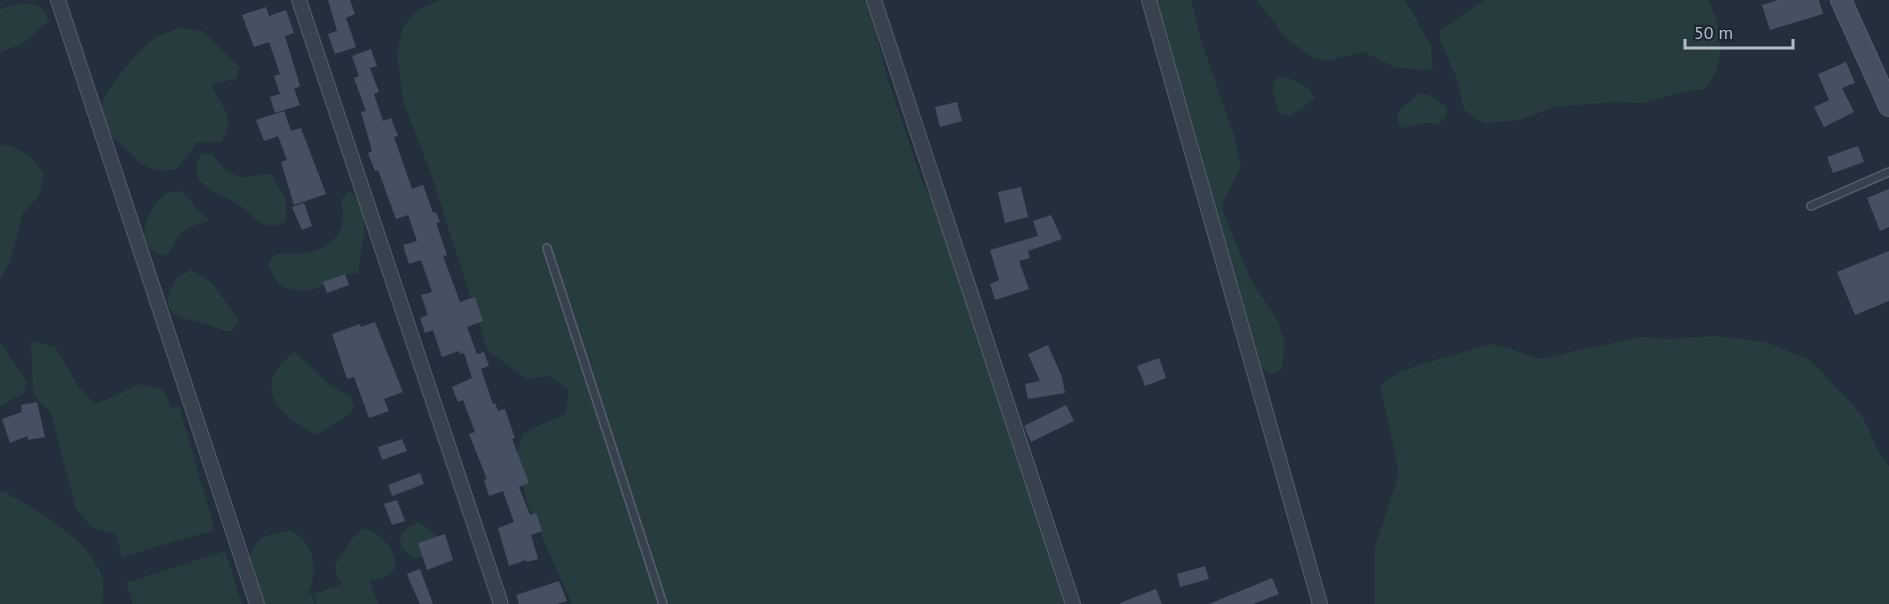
<svg xmlns="http://www.w3.org/2000/svg" width="1889" height="604" font-family="'PT Sans',sans-serif">
	<style>
		.green { fill: #263c3f }
		.building { fill: #455162 }
		.lines { fill: none; stroke-linecap: round; stroke-linejoin: round }
		.lane-casing { stroke: #565f6c; stroke-width: 10 }
		.street-casing { stroke: #565f6c; stroke-width: 16 }
		.secondary-casing { stroke: #565f6c; stroke-width: 22 }
		.lane { stroke: #38414e; stroke-width: 7 }
		.street { stroke: #38414e; stroke-width: 14 }
		.secondary { stroke: #465061; stroke-width: 20 }
	</style>
	<rect width="100%" height="100%" fill="#242f3e"/>
	<path class="green" d="M440,0h428l20,80 36,106 25,39 123,379h-500l-44,-99 -12,-49 7,-23 43,-19 3,-24 -19,-14 -23,3 -39,-28 -58,-180 -27,-70 -6,-50 6,-24 15,-17z
		M1144,0h47l10,41 32,91 8,35 -16,31 -3,11 29,71 27,41 7,23 -3,25 -11,6 -18,-14 -76,-251 -31,-93z
		M1257,0h148l26,46 2,24 -36,-2 -34,-16 -37,9 -13,-3 -28,-21z
		M1485,0h223c15,29 19,63 -3,89l-24,3 -37,11 -29,-1 -61,5 -34,13 -36,3 -11,-5 -9,-9 -9,-35 -14,-31 -2,-12z
		M21,3c15,0 22,3 28,18l-27,23 -22,8v-43z
		M179,28l24,3 36,36 -3,12 -24,5c8,26 25,27 10,58h-24l-21,27c-29,4 -33,-2 -52,-21 -7,-7 -22,-17 -25,-27 -6,-20 39,-74 57,-84 7,-4 15,-6 22,-9z
		M1287,77l22,12 6,10 -25,17 -11,-3 -7,-23 3,-11z
		M1419,93l13,3 14,11 1,9 -9,8 -12,-1 -24,5 -4,-4v-12z
		M7,144l22,11 15,19 -5,22 -16,17 -13,48 -10,19v-134z
		M201,154h11c8,12 20,24 36,23 10,-1 13,-5 24,-2l14,24v23c-9,4 -14,5 -23,2 -10,-4 -14,-12 -22,-18 -13,-9 -36,-14 -43,-29 -4,-9 -1,-16 3,-23z
		M180,191c13,9 15,19 30,30 -10,2 -24,6 -32,15 -5,7 -6,14 -13,20 -36,-7 -18,-46 1,-63z
		M349,191c29,19 9,55 10,82 -35,0 -38,29 -78,13l-13,-20 4,-10c10,-4 14,-2 24,-2 18,0 41,-10 46,-29 2,-7 0,-17 -1,-25z
		M191,270l21,13 27,38 -7,10c-10,0 -13,-2 -22,-6 -19,-7 -53,-4 -39,-37 5,-11 10,-14 20,-18z
		M1716,336l49,6 45,18 51,54 21,44 7,8v138h-514v-57l24,-74 -19,-88 20,-13 22,-8 68,-20 25,6 23,9 103,-22 25,2z
		M31,341l24,6 24,40 16,17 46,-20 23,6 7,18 8,-2 36,124 -93,27 -6,-23 -23,-6 -17,-19 -25,-96 -18,-19z
		M0,342l27,40 -3,11 -24,13z
		M295,352l35,34 20,10 4,11c-9,15 -24,15 -36,28 -39,-19 -70,-48 -23,-83z
		M0,492h5c32,18 89,50 98,89 1,7 0,16 -1,23h-102z
		M419,522l19,15 -12,18 -11,4 -14,-12 -1,-11 8,-9z
		M365,528c28,11 49,50 5,52l8,24h-61l-3,-10 28,-10 -5,-8 -2,-11 20,-30z
		M289,531c26,8 30,41 18,62h4l4,11h-54l-14,-40c11,-28 13,-28 42,-33z
		M225,551l17,53h-109l-7,-21z"/>
	<path class="building" d="M328,0h22l5,14 -9,4 10,29 -21,7 -7,-20 9,-3z
		M1778,0h41l4,14 -53,16 -8,-25z
		M266,7l3,9 17,-6 8,23 -9,3 15,50 -6,3 6,16 -25,8 -5,-16 10,-3 -6,-18 6,-2 -11,-32 -15,5 -12,-32z
		M371,49l6,17 -7,2 9,24 -5,2 9,27 8,-3 7,18 -4,1 18,52 11,-4 10,28 3,-1 4,10 -4,1 11,32 -4,1 17,46 15,-5 8,24 -16,6 10,27 7,-2 5,14 -8,3 12,35 2,-1 3,8 7,-2 10,29 -3,1 17,44 -10,4 11,28 6,-2 6,18 -11,4 7,24 -11,3 -1,-2 -17,6 -11,-38 16,-6 -11,-31 -14,5 -5,-16 3,-1 -18,-45 6,-2 -12,-32 -5,2 -6,-15 20,-9 -8,-25 -4,1 -1,-3 -17,6 -9,-27 -8,3 -5,-15 8,-3 -7,-20 11,-3 -11,-32 -12,4 -6,-19 14,-4 -9,-26 -12,4 -18,-49 -3,1 -7,-18 4,-2 -11,-39 5,-1 -12,-33 5,-2 -7,-20z
		M1846,62l9,21 -13,5 12,24 -30,15 -10,-20 15,-7 -11,-26z
		M957,102l5,19 -22,6 -5,-20z
		M284,111l7,20 10,-3 25,66 -32,11 -13,-43 6,-2 -9,-24 -14,5 -8,-21z
		M1858,146l6,16 -31,11 -6,-16z
		M1021,187l7,30 -23,6 -7,-31z
		M1889,189v38l-9,4 -13,-33z
		M304,203l8,23 -10,4 -10,-23z
		M1051,215l11,24 -34,12 2,7 -11,3 10,28 -34,11 -5,-16 9,-4 -9,-30 48,-14 -5,-15z
		M1889,251v50l-34,14 -18,-43z
		M345,274l4,11 -22,8 -4,-11z
		M375,322l28,70 -19,7 5,12 -20,7 -15,-41 -7,2 -15,-45 28,-10 1,3z
		M1048,345l14,32 3,16 -37,6 -3,-15 15,-3 -12,-27z
		M1159,358l7,20 -21,8 -8,-20z
		M37,402l8,35 -17,3v-4l-18,7 -8,-24 20,-7 -1,-7z
		M1066,405l8,16 -43,21 -7,-16z
		M402,439l5,12 -25,9 -4,-13z
		M420,473l4,11 -32,12 -4,-11z
		M397,500l8,21 -13,4 -8,-21z
		M445,534l8,26 -26,10 -9,-27z
		M1205,566l4,13 -29,8 -3,-13z
		M420,569l13,35h-13l-9,-20 -4,-10z
		M1272,578l7,16 -26,10h-44z
		M559,581l8,20 -10,3h-38l-3,-9z
		M1156,589l6,15h-42v-1z"/>
	<g class="lines">
		<defs>
			<path id="lane" d="M1811,206l78,-34
				M547,248l116,356"/>
			<path id="street" d="M58,0l199,604
				M299,0l202,604
				M874,0l199,604
				M1149,0l171,604"/>
			<path id="secondary" d="M1841,0l48,106"/>
		</defs>
		<use href="#lane" class="lane-casing"/>
		<use href="#street" class="street-casing"/>
		<use href="#secondary" class="secondary-casing"/>
		<use href="#lane" class="lane"/>
		<use href="#street" class="street"/>
		<use href="#secondary" class="secondary"/>
	</g>
	<path d="M1685 39v9h108v-9" fill="none" stroke="#b4bcc9" stroke-width="3"/>
	<text x="1694" y="39" font-size="18" fill="#b4bcc9" stroke="#1d2633" stroke-width="4.5" paint-order="stroke">50 m</text>
</svg>
